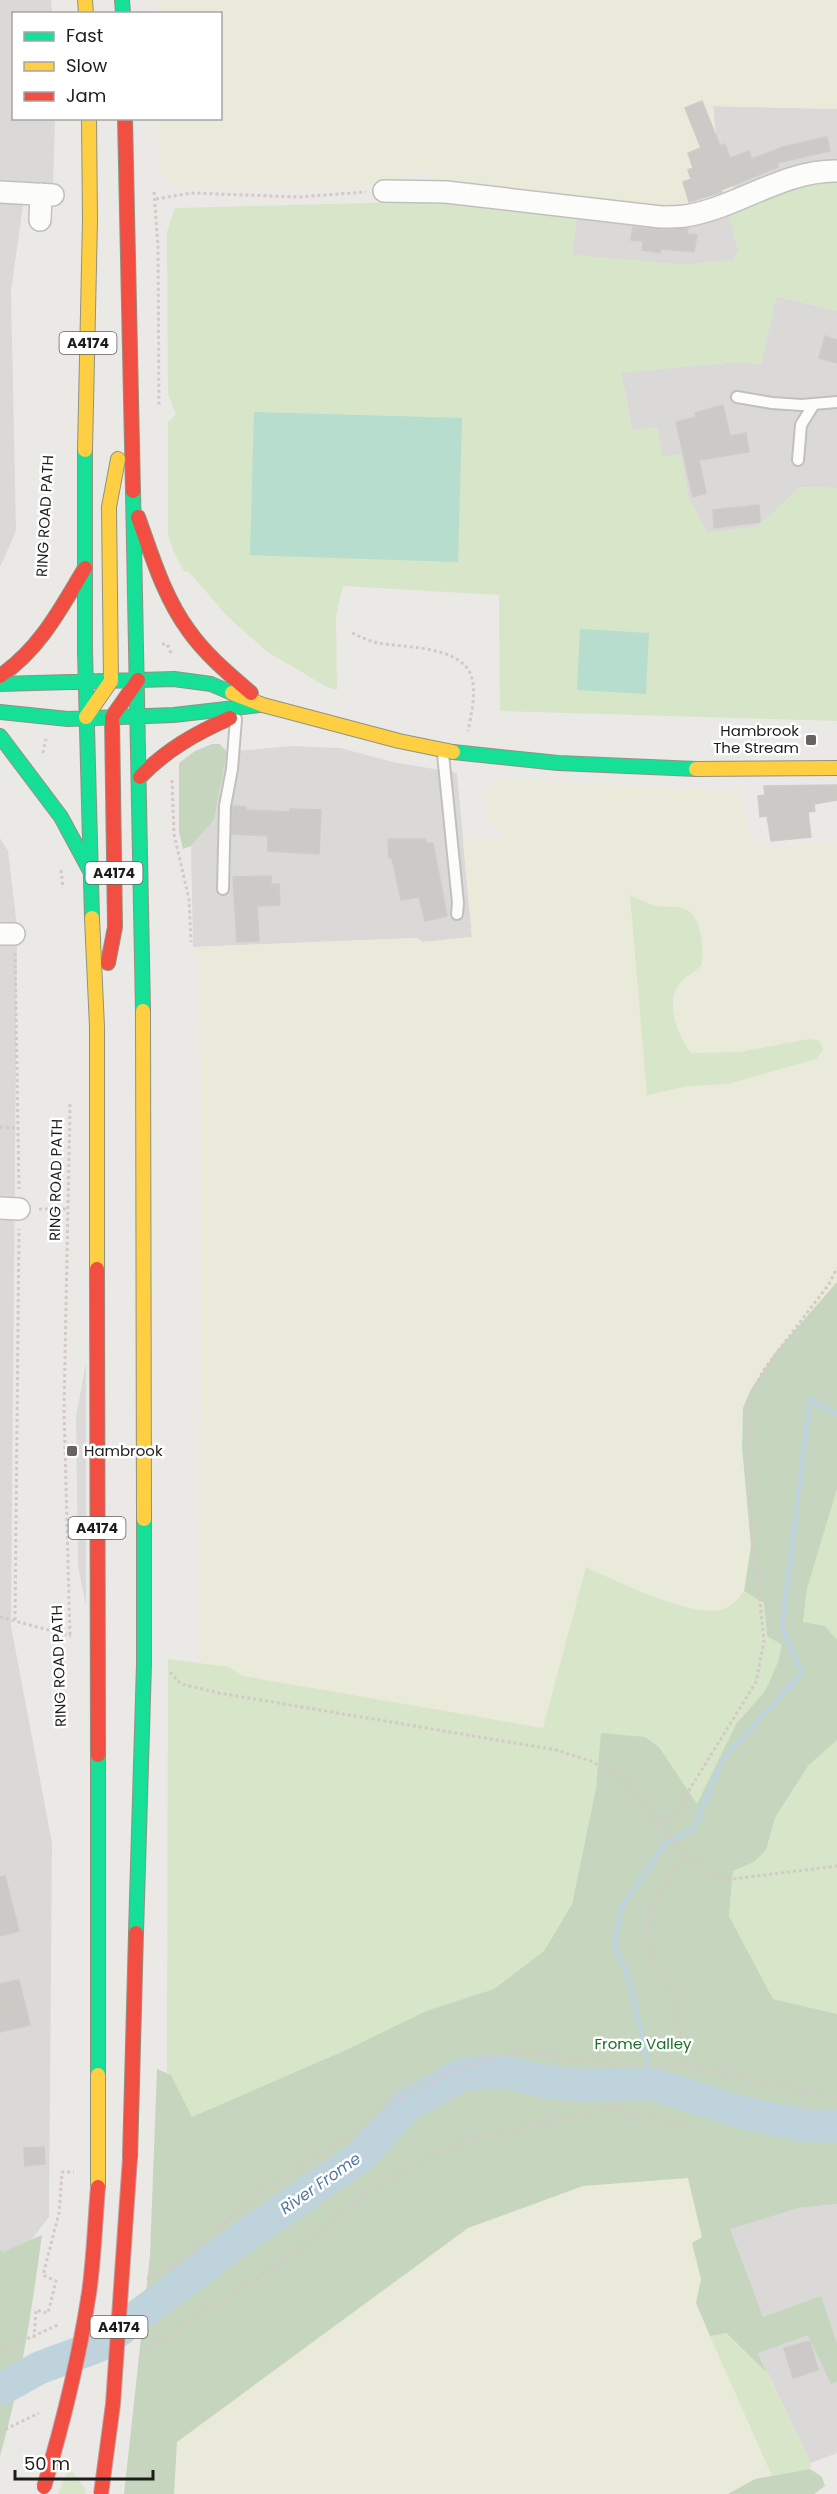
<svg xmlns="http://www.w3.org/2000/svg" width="837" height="2494" font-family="Poppins,sans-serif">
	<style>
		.residential { fill: #dad9d7 }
		.farmland { fill: #e9eada; fill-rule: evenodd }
		.grass { fill: #d7e5c8 }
		.forest { fill: #c6d6be }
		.pitch { fill: #b6ddce }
		.parking { fill: #dbdad9 }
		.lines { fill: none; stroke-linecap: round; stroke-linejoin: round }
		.stream { stroke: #bed3db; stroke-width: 5 }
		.river { stroke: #bed3db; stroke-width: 33 }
		.building { fill: #cccac7; stroke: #cecbc8; stroke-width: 1.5 }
		.lane-casing { stroke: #c1c0be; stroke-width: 14 }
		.street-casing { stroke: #c1c0be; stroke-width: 24 }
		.fast-casing { stroke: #909280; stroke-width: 16 }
		.slow-casing { stroke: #909280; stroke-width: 16 }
		.jam-casing { stroke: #909280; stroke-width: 16 }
		.path { stroke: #d4c9c7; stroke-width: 3; stroke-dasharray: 3 3; stroke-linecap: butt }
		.lane { stroke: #fcfcfb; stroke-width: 10 }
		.street { stroke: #fcfcfb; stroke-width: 21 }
		.fast { stroke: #16e098; stroke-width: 14 }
		.slow { stroke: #ffcf43; stroke-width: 14 }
		.jam { stroke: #f24e42; stroke-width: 14 }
		.jam-bridge-casing { stroke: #bca1a7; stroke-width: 16; stroke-linecap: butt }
		.jam-bridge { stroke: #f24e42; stroke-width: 14 }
		.poi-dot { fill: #656463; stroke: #fff; stroke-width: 2 }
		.labels { text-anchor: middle; stroke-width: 5; stroke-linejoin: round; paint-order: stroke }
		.shield { fill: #fff; stroke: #616161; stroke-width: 1.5 }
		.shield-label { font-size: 14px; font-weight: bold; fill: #1d1d1d }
		.street-label { font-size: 15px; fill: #1d1d1d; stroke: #fff }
		.poi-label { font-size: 15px; fill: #1d1d1d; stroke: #fff; text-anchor: end }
		.park-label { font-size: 15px; fill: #186e23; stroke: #fff }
		.water-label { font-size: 16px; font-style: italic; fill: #5578a1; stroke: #fff }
	</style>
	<rect width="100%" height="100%" fill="#ebe9e6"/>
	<path class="residential" d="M0,0h51l1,13 -38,1v104l41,1 -2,65h-27l-15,107 5,240 -16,36z
		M713,106l124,3v57l-102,26 -18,-44z
		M728,212l11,40 -6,8 -48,5 -113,-10 5,-40z
		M776,296l61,15v177l-36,-1 -43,39 -50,8 -20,-37 -7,-43 -18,3 -31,-27 -11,-58 116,-10 24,2z
		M290,746l50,2 53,14 64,11 15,164 -49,5 -7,-4 -223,9 -2,-101 23,-26 13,-68z
		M0,838l8,13 9,76 -6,699 41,217 -3,374 -39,50 -10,1z
		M837,2204v249l-26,10 -109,-226 97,-29z"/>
	<path class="farmland" d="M158,0h679v109l-124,-3 4,42 18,44 -44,16 -77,-2 1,-6 -179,-16 -7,-10 -19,-2 -17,13 -219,1 -14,-15 -2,-52 62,-1v-104h-62z
		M499,778l240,14 12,49 14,8 67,-8 5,7v434l-62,71 -25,38 -7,17 -1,39 9,99 -7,45 -8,12 -17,7 -17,1 -75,-24 -41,-20 -43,161 -300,-52 -14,-9 -29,-4 2,-543 -2,-133 -4,-40 220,-9 7,4 49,-5 -9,-95 45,-5 -10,-6 -8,-12 -3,-13 -1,-14zM631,895l26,11 26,2 9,5 8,19 3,17 -10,25 -12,7 -6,10 -1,30 7,19 10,13 48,-1 71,-13 10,2 3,9 -7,9 -88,25 -40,2 -41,8z
		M688,2177l14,60 -10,6 9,36 -5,25 76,172 -17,3 -27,15h-554l3,-52 291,-214 115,-42z"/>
	<path class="grass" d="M837,179v132l-60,-15 -16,68 -24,-2 -116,11 11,57 25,-3 6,30 18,-3 7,43 20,36 50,-7 43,-39 36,1v233l-337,-10 -1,-116 -156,-9 -7,30 1,74 -10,-3 -61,-36 -38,-34 -39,-45 -5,-1 -11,-21 -5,-16v-112l8,-8 -8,-20 -1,-162 8,-24 232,-6 32,-3 138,16 -5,40 114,10 47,-5 6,-7 -11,-41 44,-17z
		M630,895c9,4 18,9 27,11 9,2 19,-1 28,3 18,8 18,39 17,56 -6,6 -16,11 -22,18 -16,18 -2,54 11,70l48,-1 71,-13 10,2 3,9 -7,9 -88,25 -40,2 -41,9z
		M837,1489v151l-12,-14 -22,-4 4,-33z
		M586,1567c27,13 105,50 133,43 12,-2 18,-9 25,-19l20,12 3,33 15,9 -4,17 -13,29 -29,33 -39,81 -38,-58 -57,-13 -6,54 -24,116 -28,47 -50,38 -68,22 -80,39 -154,68 -21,-43 -4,-2 1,-414 61,8 14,9 300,52z
		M837,1740v274l-64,-15 -44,-83 4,-45 21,-9 12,-12 9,-32 33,-52z
		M725,2333l42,40 44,90 -1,6 -38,7 -62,-140z
		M69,2468l17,21 -1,5h-27z"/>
	<path class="forest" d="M212,744h8l7,8 -13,68 -23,26 -8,3 -4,-17v-69l16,-12z
		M837,1282v207l-30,100 -4,33 22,4 12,14v100l-29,26 -33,52 -9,32 -12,12 -21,9 -4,45 44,83 64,15v190l-38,4 -69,21 33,88 58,-21 16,48v38l-6,2 -23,-49 -50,18 9,20 -41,-40 -16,3 -14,-33 5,-24 -9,-36 10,-6 -14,-59 -105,8 -115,42 -291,214 -3,52h-50l26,-239 7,-186 14,6 21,42 154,-67 80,-39 68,-22 50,-38 28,-47 24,-116 5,-55 44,4 14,10 38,57 39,-80 29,-33 13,-29 4,-17 -15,-9 -3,-33 -20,-12 7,-45 -9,-99 1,-39 7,-17 25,-38z
		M42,2235c-10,74 -21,148 -42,221v-206l3,2z
		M810,2469l12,8 3,9 -11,8h-86l27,-15z"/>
	<path class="pitch" d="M254,412l208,6 -4,144 -208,-7z
		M580,629l69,4 -3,61 -69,-4z"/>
	<path class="parking" d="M86,1363v243l-8,-40 -2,-149z"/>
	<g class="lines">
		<path class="stream" d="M652,2084l-22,-103 -15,-32 5,-39 45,-66 29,-16 29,-69 79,-86 -20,-45 28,-229 27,15"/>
		<path class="river" d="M0,2390l39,-22 59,-22 145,-109 117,-80 45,-50 56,-32 42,-4 39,10 35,4 75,-1 92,29 63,13h30"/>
	</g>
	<path class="building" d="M702,101l18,45 5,-2 5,14 19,-7 3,8 31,-12 44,-10 3,14 -53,12 1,4 -57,23 1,2 -3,1 -30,9 -6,-20 8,-3 -3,-9 5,-2 -5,-15 13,-5 -16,-40z
		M633,227l28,3 27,-2 -1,6 10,1 -3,17 -33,-3 -1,4 -18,-3 1,-9 -12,-1z
		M825,336l12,4v23l-18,-5z
		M723,405l7,31 16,-3 3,19 -50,8 7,33 -13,4 -17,-75 20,-5 -1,-4z
		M759,505l1,17 -46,6 -1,-18z
		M837,785v15l-23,4 1,7 -7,1 3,25 -40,4 -4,-25 -7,1 -2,-21 7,-1 -1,-9z
		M233,806l13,1v3l44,2v-3l31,1 -2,44 -51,-3v-15l-36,-2z
		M388,839h38v4h7l14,73 -22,5 -6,-24 -18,3 -9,-42h-3z
		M271,876v8h8l1,21 -23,1 2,35 -22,1 -4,-65z
		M5,1876l14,55 -19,5v-59z
		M19,1980l11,45 -30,7v-48z
		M44,2147l1,17 -20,2 -1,-18z
		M810,2341l8,29 -25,8 -9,-30z"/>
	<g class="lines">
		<defs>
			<path id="lane" d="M737,397l35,6 30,2 35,-3
				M798,460l3,-35 13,-21
				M443,754l15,149 -1,11
				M223,889l2,-83 7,-37 4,-50"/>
			<path id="street" d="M384,191l62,1 215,25c8,0 16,0 24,-1 52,-8 98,-46 152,-45
				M0,192l53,3
				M40,220l1,-26
				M0,934h14
				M0,1208l19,1"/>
			<path id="fast" d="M122,0l1,14
				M85,450v201l7,267
				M133,491l10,520
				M0,684l174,-5 37,5 21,9
				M0,712l68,7 106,-4 86,-10
				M0,736l61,81 28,52
				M453,752l105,11 138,6
				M98,1755v320
				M136,1933l8,-269v-145"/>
			<path id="slow" d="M85,0l1,14
				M85,450l5,-230 -1,-102
				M232,693l31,12 136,36 54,11
				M86,717l25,-36 -2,-174 9,-48
				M696,769l141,-1
				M92,918l5,109v242
				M143,1011l1,508
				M98,2075v112"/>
			<path id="jam" d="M125,118l8,373
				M138,517c14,39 26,80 51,114 17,24 40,43 62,62
				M0,676c40,-27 61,-68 85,-108
				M140,777c26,-27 56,-44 90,-59
				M108,963l7,-36 -3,-210 26,-37
				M97,1269l1,486
				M130,2158l6,-225"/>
		</defs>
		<use href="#lane" class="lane-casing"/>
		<use href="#street" class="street-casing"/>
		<use href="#fast" class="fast-casing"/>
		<use href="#slow" class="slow-casing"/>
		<use href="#jam" class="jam-casing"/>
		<path class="path" d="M154,192l4,54 1,161
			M156,199l35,-6 107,4 68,-5
			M352,633c9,4 17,8 26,10 26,5 81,2 93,32 6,16 0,40 -3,56
			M162,644h5l5,11
			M43,753l3,-14
			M172,780l2,54 15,65 2,43
			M61,870l2,18
			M15,953l4,236
			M70,1104l-6,305 6,228
			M0,1127l18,1
			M39,1209h28
			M0,1617l71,19
			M15,1620l4,-391
			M170,1672l11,12 38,9 337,57 35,11 28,15 66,78 40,26 112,-14
			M658,1824l27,-18 3,-14 68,-110 8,-41 -13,-123v-122l12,-25 66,-87 8,-16
			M683,2064l-7,-69 -24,-26 -5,-38 8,-29 30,-48
			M147,2279l30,-16 89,-74 96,-61 28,-25 68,-35 64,-17 80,13h81l147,33 7,-1
			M34,2338l2,-28 12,3 8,-32 -13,-6 16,-62 3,-41h12
			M0,2351l58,-26
			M141,2354l155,-102 54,-46 77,-49 50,-19 131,-30 81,19
			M0,2432l39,-19"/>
		<use href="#lane" class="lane"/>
		<use href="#street" class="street"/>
		<use href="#fast" class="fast"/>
		<use href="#slow" class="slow"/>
		<use href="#jam" class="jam"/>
		<defs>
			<path id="jam-bridge" d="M44,2487c19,-64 35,-128 45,-194 5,-35 6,-71 9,-106
				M101,2494l12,-90 17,-246"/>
		</defs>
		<use href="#jam-bridge" class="jam-bridge-casing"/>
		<use href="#jam-bridge" class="jam-bridge"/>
	</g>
	<g class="poi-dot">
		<rect x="805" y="734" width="12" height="12" rx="3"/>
		<rect x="66" y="1445" width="12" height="12" rx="3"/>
	</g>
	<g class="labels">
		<g class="shield">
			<rect x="59.5" y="332" width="57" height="22" rx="4.5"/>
			<rect x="85.5" y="862" width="57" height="22" rx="4.5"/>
			<rect x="68.5" y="1517" width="57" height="22" rx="4.5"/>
			<rect x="90.5" y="2316" width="57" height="22" rx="4.5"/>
		</g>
		<g class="shield-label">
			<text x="88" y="348">A4174</text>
			<text x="114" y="878">A4174</text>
			<text x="97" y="1533">A4174</text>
			<text x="119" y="2332">A4174</text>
		</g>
		<g class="street-label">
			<text transform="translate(45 516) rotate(-87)" y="5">RING ROAD PATH</text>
			<text transform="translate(56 1180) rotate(-89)" y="5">RING ROAD PATH</text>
			<text transform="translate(59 1666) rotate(-92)" y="5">RING ROAD PATH</text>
		</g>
		<g class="poi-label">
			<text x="799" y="736">Hambrook<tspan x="799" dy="17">The Stream</tspan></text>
			<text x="84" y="1456" text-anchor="start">Hambrook</text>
		</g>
		<g class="park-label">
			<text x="643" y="2049">Frome Valley</text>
		</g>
		<g class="water-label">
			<text transform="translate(320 2183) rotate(-35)" y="6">River Frome</text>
		</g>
	</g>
	<rect x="12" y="12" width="210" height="108" fill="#ffffff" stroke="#a5a5a5" stroke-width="1.5"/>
	<rect x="24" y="32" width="30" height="9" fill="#16e098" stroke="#a5a5a5" stroke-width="1.5"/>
	<text x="66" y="42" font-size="18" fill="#1d1d1d">Fast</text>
	<rect x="24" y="62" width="30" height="9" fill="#ffcf43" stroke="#a5a5a5" stroke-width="1.5"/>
	<text x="66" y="72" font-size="18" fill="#1d1d1d">Slow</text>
	<rect x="24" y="92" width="30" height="9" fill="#f24e42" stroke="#a5a5a5" stroke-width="1.5"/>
	<text x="66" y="102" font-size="18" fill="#1d1d1d">Jam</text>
	<path d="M15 2470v9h138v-9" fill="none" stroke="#1d1d1d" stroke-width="3"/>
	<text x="24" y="2470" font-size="18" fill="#1d1d1d" stroke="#ffffff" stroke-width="4.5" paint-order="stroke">50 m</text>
</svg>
